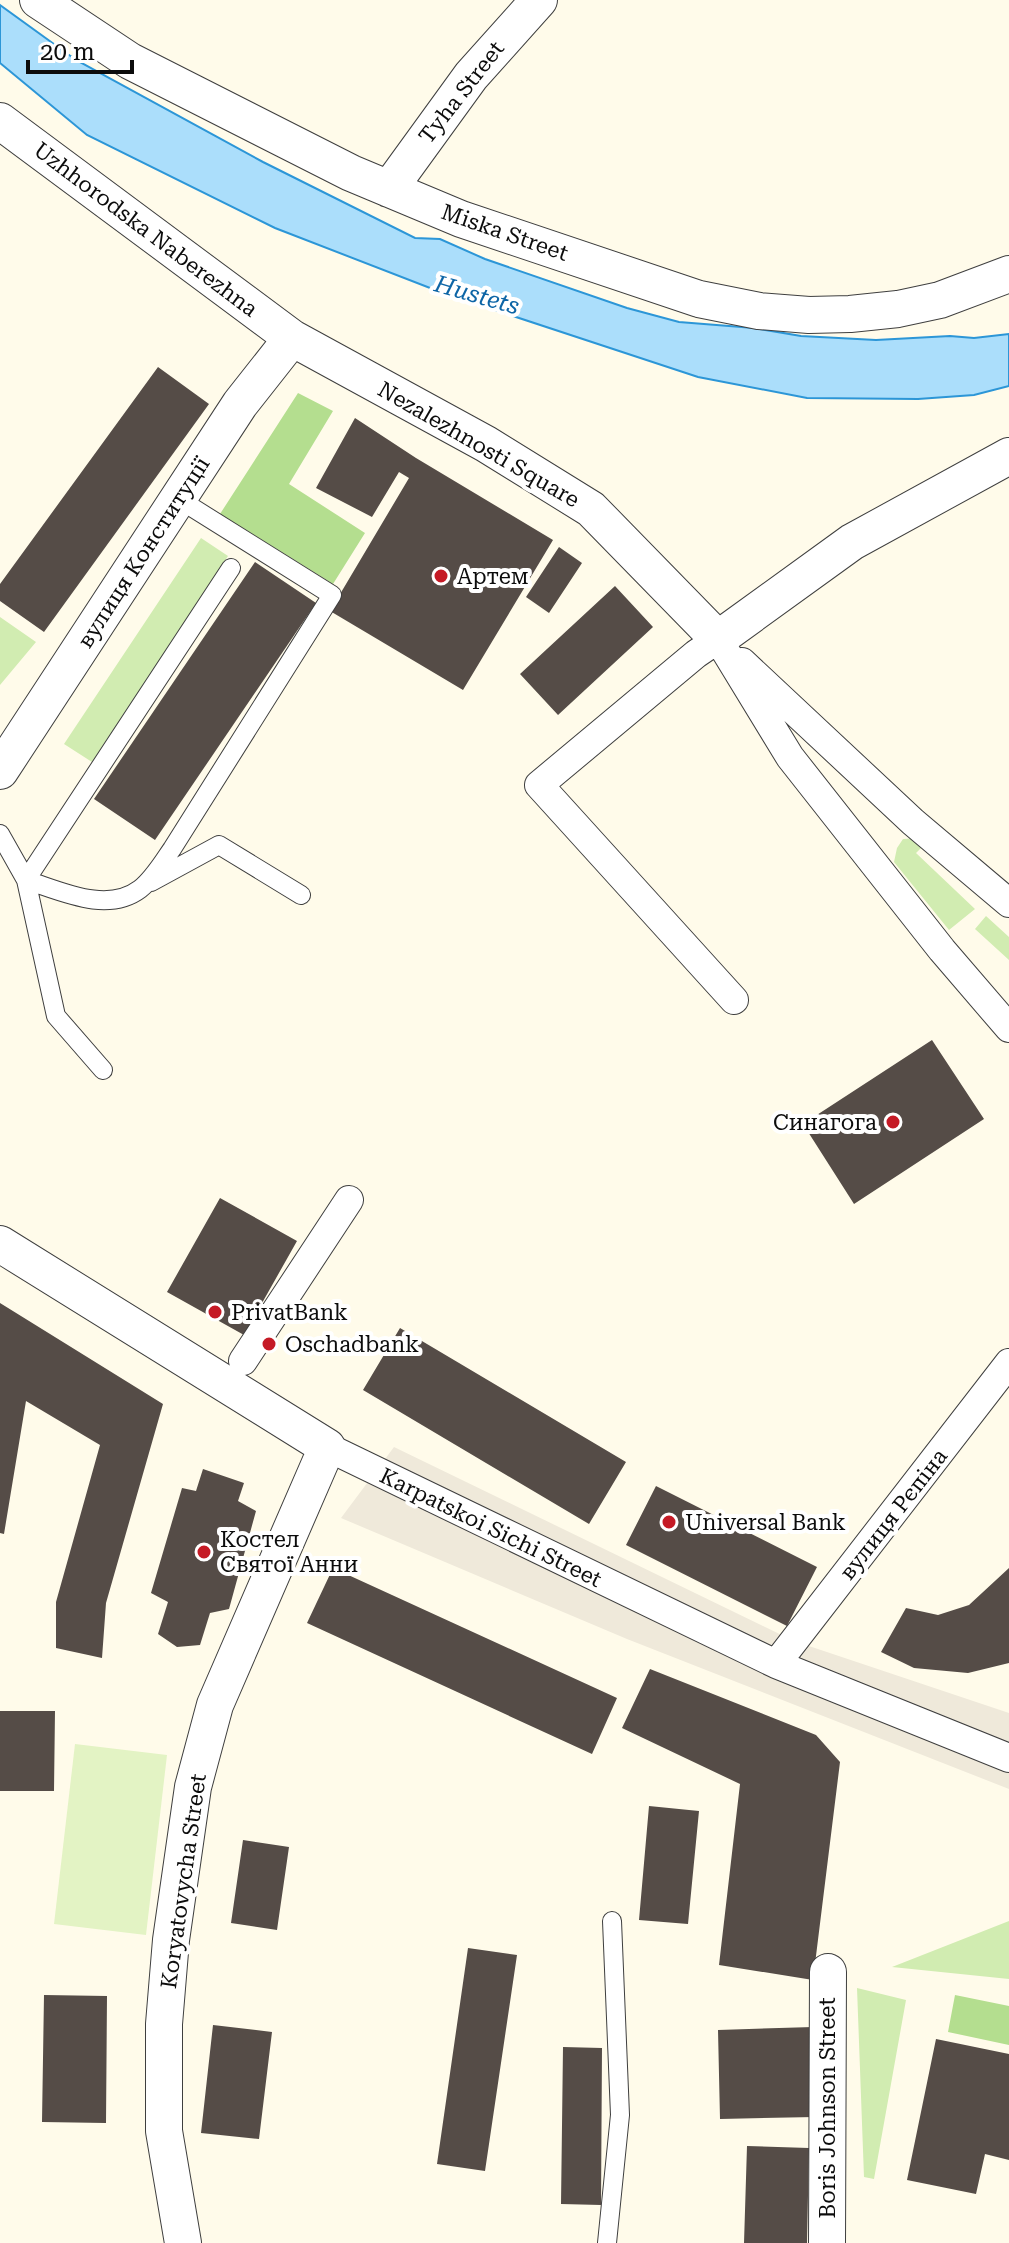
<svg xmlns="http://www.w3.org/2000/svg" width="1009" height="2243" font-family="'Roboto Serif',serif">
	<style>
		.green { fill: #d1ecb1 }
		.forest { fill: #b4de8f }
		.pitch { fill: #e3f3c4 }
		.plaza { fill: #efe9da }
		.water { fill: #abdefb; stroke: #2c96d7; stroke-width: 2 }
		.building { fill: #554c47 }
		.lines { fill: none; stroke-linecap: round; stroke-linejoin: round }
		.service-casing { stroke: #3f3f3f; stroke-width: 20 }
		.pedestrian-casing { stroke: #3f3f3f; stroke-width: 30 }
		.minor-casing { stroke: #3f3f3f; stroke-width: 38 }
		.service { stroke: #fff; stroke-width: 18 }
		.pedestrian { stroke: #fff; stroke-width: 28 }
		.minor { stroke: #fff; stroke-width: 36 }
		.poi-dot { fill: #c51a25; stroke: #fff; stroke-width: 3 }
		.labels { text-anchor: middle; stroke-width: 8; stroke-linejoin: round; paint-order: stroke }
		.street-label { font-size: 22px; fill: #0c0c0c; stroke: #fff }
		.poi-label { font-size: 22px; fill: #0c0c0c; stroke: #fff; text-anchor: start }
		.water-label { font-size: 24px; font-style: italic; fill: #0d65a6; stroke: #fff }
	</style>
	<rect width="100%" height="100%" fill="#fffbea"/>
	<path class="green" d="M201,538l27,18 -136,206 -28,-18z
		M0,617l36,25 -36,43z
		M919,838l7,5 -10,10 59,56 -26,21 -55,-68 3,-14 6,-9z
		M986,916l23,21v23l-34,-31z
		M1009,1921v58l-117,-12z
		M857,1988l49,12 -32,179 -10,-2z"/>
	<path class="forest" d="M298,393l35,18 -44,73 76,49 -32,51 -113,-70z
		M955,1995l54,11v39l-61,-13z"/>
	<path class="pitch" d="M75,1744l92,11 -21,180 -92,-11z"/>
	<path class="plaza" d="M394,1447l400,194 215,72v76l-382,-150 -286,-121z"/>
	<path class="water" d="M0,5l76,55 187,102 152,76 25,1 45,20 142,49 52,14 75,6 47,8 75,4 74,-4 24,2 35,-4v52l-35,9 -56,4 -111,-1 -109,-21 -255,-84 -168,-65 -188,-93 -87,-72z"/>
	<path class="building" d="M158,367l51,37 -165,228 -44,-31v-17z
		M355,418l61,40 137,82 -90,150 -133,-79 79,-133 -10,-6 -27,45 -56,-29z
		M559,547l23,16 -33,50 -23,-16z
		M255,562l61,41 -161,237 -61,-41z
		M615,586l38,41 -95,88 -38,-41z
		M932,1040l52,79 -130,85 -51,-80z
		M220,1198l77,43 -53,94 -77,-43z
		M0,1303l163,101 -57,199 -4,55 -46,-10v-46l44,-157 -74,-44 -22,133 -4,-1z
		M400,1328l226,134 -37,62 -226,-134z
		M203,1469l41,14 -6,18 18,10 -27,98 -19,4 -10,32 -23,2 -19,-13 10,-32 -17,-9 31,-105 14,3z
		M656,1486l161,81 -30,59 -161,-81z
		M333,1568l284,130 -25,56 -285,-131z
		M1009,1568v95l-41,10 -54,-5 -33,-16 25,-44 32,7 31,-10z
		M650,1669l166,66 24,27 -27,218 -94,-15 21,-181 -118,-56z
		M0,1711h55l-1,80h-54z
		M649,1806l50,5 -11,113 -49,-4z
		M243,1840l46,7 -12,83 -46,-7z
		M468,1948l49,7 -32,216 -48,-7z
		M44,1995l63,1 -1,127 -64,-1z
		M213,2025l59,7 -13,107 -58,-6z
		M813,2027l2,90 -95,2 -2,-89z
		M936,2039l73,15v106l-24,-6 -9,40 -69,-14z
		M563,2047l39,1 -1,157 -40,-1z
		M747,2146l62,2 -2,95h-63z"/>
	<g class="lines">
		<defs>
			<path id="service" d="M177,498l155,97 -160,254c-9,13 -19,30 -32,40 -33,25 -79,2 -114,-9l205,-312
				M0,834l26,46 30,136 47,54
				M151,882l68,-37 82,50
				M607,2243l13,-128 -8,-194"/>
			<path id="pedestrian" d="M718,639l-22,15 -157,131 195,215
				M718,639l72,118 152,193 67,78
				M742,662l171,160 96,81
				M243,1361l106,-161
				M327,1447l449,217 233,94
				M776,1664l233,-301"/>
			<path id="minor" d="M38,0l92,61 221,112 110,46 238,80 60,12 50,4 41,-1 48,-5 42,-9 69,-26
				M0,121l292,217 194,106 105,65 127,130 134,-97 157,-86
				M389,189l82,-113 68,-76
				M0,771l240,-367 52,-66
				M0,1244l327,203 -112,258 -22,82 -22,153 -7,84v107l19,112
				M827,2243l1,-271"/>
		</defs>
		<use href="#service" class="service-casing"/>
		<use href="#pedestrian" class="pedestrian-casing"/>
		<use href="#minor" class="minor-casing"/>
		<use href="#service" class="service"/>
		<use href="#pedestrian" class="pedestrian"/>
		<use href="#minor" class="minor"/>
	</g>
	<g class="poi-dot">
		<circle cx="441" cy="576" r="8"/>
		<circle cx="893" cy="1122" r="8"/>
		<circle cx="215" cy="1312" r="8"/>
		<circle cx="269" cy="1344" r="8"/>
		<circle cx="669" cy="1522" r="8"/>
		<circle cx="204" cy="1552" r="8"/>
	</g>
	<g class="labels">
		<g class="street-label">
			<text transform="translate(461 92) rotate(-52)" y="8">Tyha Street</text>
			<text transform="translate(146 229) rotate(37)" y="8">Uzhhorodska Naberezhna</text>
			<text transform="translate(505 232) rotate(19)" y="8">Miska Street</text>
			<text transform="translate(479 444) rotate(30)" y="8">Nezalezhnosti Square</text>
			<text transform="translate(143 552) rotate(-57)" y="8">вулиця Конституції</text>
			<text transform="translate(893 1514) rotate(-52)" y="8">вулиця Рєпіна</text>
			<text transform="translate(491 1527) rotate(26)" y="8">Karpatskoi Sichi Street</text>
			<text transform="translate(183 1881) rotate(-82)" y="8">Koryatovycha Street</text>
			<text transform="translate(827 2108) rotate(-90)" y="8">Boris Johnson Street</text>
		</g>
		<g class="poi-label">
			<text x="457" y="584">Артем</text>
			<text x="877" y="1130" text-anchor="end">Синагога</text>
			<text x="231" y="1320">PrivatBank</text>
			<text x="285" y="1352">Oschadbank</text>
			<text x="685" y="1530">Universal Bank</text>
			<text x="220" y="1547">Костел<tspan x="220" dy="25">Святої Анни</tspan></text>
		</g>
		<g class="water-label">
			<text transform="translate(477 295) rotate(16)" y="8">Hustets</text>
		</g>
	</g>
	<path d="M28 60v12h104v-12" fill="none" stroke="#0c0c0c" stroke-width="4"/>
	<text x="40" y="60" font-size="24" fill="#0c0c0c" stroke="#ffffff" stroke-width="6" paint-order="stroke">20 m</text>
</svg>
